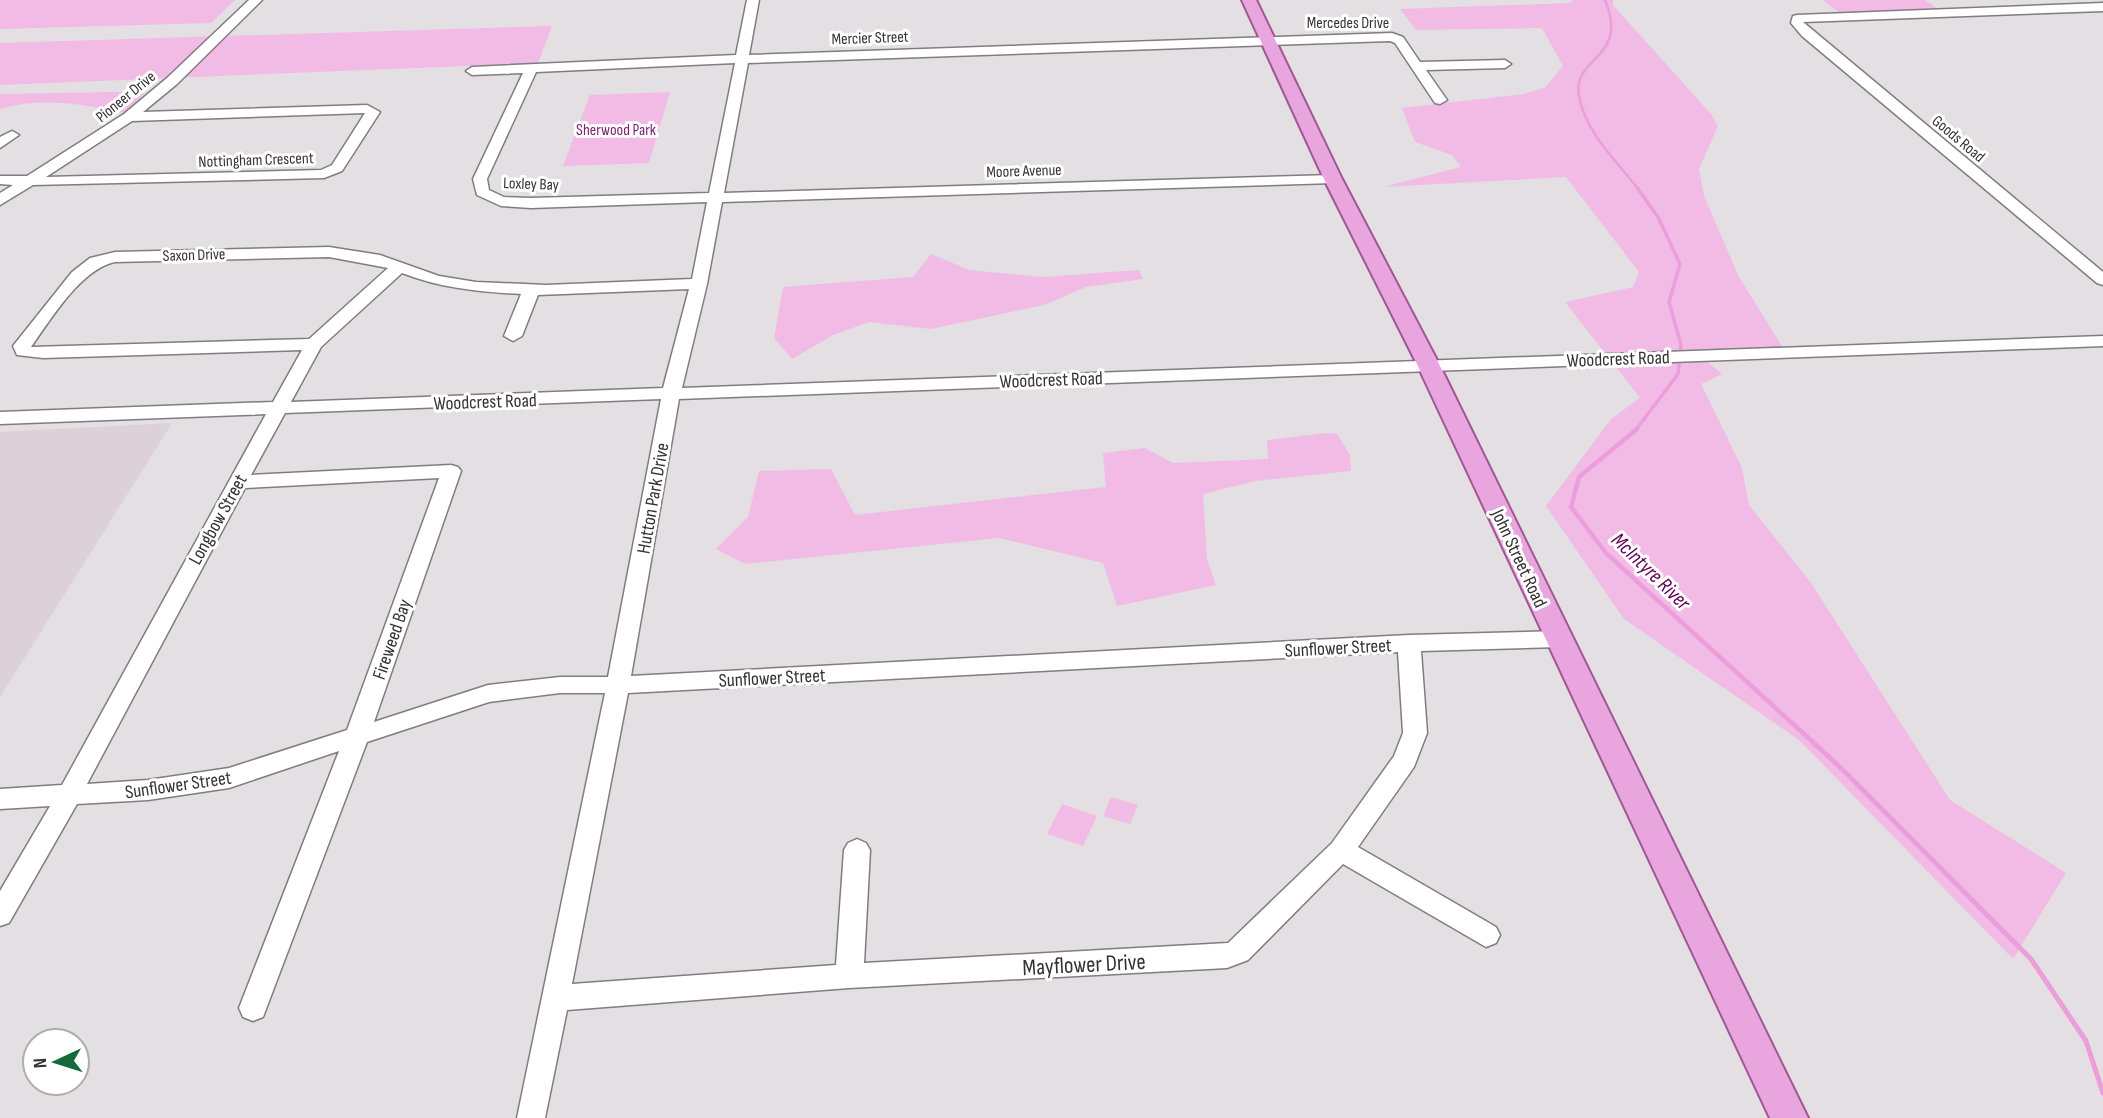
<svg xmlns="http://www.w3.org/2000/svg" width="2103" height="1118" font-family="'Sofia Sans Condensed',sans-serif">
	<style>
		.built { fill: #dcd1d9 }
		.green { fill: #f1bbe5 }
		.lines { fill: none; stroke-linecap: round; stroke-linejoin: round }
		.stream-far3 { stroke: #ec9edc; stroke-width: 2.5 }
		.stream-far2 { stroke: #ec9edc; stroke-width: 3.5 }
		.stream-far1 { stroke: #ec9edc; stroke-width: 4.5 }
		.stream { stroke: #ec9edc; stroke-width: 5 }
		.minor-casing { stroke: #807c7f; stroke-width: 3 }
		.major-casing { stroke: #a05794; stroke-width: 4 }
		.minor { fill: #fff; fill-rule: evenodd }
		.major { fill: #e9a6de; fill-rule: evenodd }
		.labels { text-anchor: middle; stroke-width: 6; stroke-linejoin: round; paint-order: stroke }
		.far-street-label { font-size: 16px; fill: #333132; stroke: #fff }
		.far-park-label { font-size: 16px; fill: #7b236f; stroke: #fff }
		.street-label { font-size: 19px; fill: #333132; stroke: #fff }
		.water-label { font-size: 21px; font-style: italic; fill: #5e0054; stroke: #fff }
		.near-street-label { font-size: 23px; fill: #333132; stroke: #fff }
	</style>
	<rect width="100%" height="100%" fill="#e3dfe2"/>
	<path class="built" d="M172,423l-172,274v-265z"/>
	<path class="green" d="M0,0h235l-24,23 -211,6z
		M1572,0h41v5l98,109 7,12 -19,43 5,27 34,79 45,73 -90,2 29,24 -21,10 41,84 7,37 62,78 139,217 116,73 -53,86 -214,-219 -175,-121 -78,-113 65,-87 29,-21 -75,-96 68,-15 6,-15 -73,-95 -183,10 78,-20 -9,-12 -37,-13 -13,-34 122,-14 22,-7 17,-21 -21,-38 -126,2 -16,-21 171,-6z
		M1823,0h102l15,10 -99,4z
		M552,26l-14,37 -538,22v-42z
		M114,92l31,1 -21,20c-41,-9 -83,-16 -124,-4v-15z
		M670,92l-21,71 -86,3 27,-71z
		M931,254l38,16 74,7 96,-7 4,9 -57,8 -42,18 -113,24 -62,-7 -36,13 -41,24 -18,-21 9,-51 130,-10z
		M1327,433l10,1 13,21 1,16 -96,10 -52,13 4,66 9,25 -99,21 -14,-43 -104,-25 -254,26 -29,-15 32,-32 11,-46 72,-2 24,46 251,-28 -3,-34 42,-5 28,15 95,-4 -1,-19z
		M1111,797l27,8 -8,19 -27,-8z
		M1062,804l35,12 -14,30 -36,-12z"/>
	<g class="lines">
		<path class="stream-far3" d="M1605,0c25,60 -33,55 -26,96 6,36 39,67 61,95"/>
		<path class="stream-far2" d="M1635,431l43,-57 3,-29 -12,-43 11,-38 -22,-47 -20,-28"/>
		<path class="stream-far1" d="M1637,429l-58,48 -8,30 35,46 199,182"/>
		<path class="stream" d="M1803,733l41,38 187,188 55,82 17,52"/>
		<defs>
			<path id="minor" d="M249,0h13l-85,84 -34,28 224,-7 13,7 -38,59 -18,7 -291,7 -33,20v-12l13,-8 -13,-1v-8h27l97,-62 43,-36zM365,113l-33,52 -11,5 -275,7 86,-56z
				M747,0h12l-10,55 643,-22 11,4 17,25 85,-2 6,4 -6,4 -79,2 21,30 -7,4 -5,-1 -40,-60 -5,-2 -642,22 -24,130 609,-18 7,4 -7,4 -611,19 -15,82 -25,104 1421,-52v10l-1424,53 -48,277 778,-41 150,-4 8,2 3,6 -3,6 -8,2 -138,4 6,82 -13,34 -56,80 138,80 4,8 -4,8 -10,4 -143,-83 -95,96 -21,8 -378,20 -282,22 -22,108h-28l88,-425h-45l-71,9 -122,40 -104,275 -10,4 -10,-4 -4,-9 100,-257 -110,37 -81,12 -71,4 -68,119 -9,3v-35l50,-85 -50,3v-20l62,-4 204,-371 -266,10v-12l273,-10 29,-52 -259,8 -26,-3 -4,-9 59,-74 18,-14 25,-6 214,-5 51,8 59,21 37,6 70,3 146,-6 15,-77 -176,6 -30,-2 -24,-11 -4,-16 50,-106 -51,2 -6,-4 6,-4 264,-12zM735,63l-26,130 -178,5 -27,-1 -15,-7 -2,-11 49,-107zM329,257l59,11 -79,71 -278,8c20,-28 50,-78 84,-85zM402,273c39,15 77,19 119,21l-17,42 9,5 9,-5 16,-41 151,-6 -26,99 -372,14 30,-55zM661,399l-53,278h-48l-72,8 -114,37 87,-251 -3,-4 -7,-2 -200,10 34,-62zM439,478l-92,252 -118,38 -81,12 -61,4 158,-296zM1398,652l5,81 -9,23 -62,87 -104,100 -364,20 6,-113 -4,-7 -9,-4 -9,4 -4,7 -8,115 -264,19 56,-291z
				M2103,3v8l-300,11 300,250v13l-6,-2 -295,-247 -11,-13 2,-7 4,-1z
				M12,131l7,4 -19,13v-11z"/>
			<path id="major" d="M1242,0h14l86,179 97,185 369,754h-38l-353,-754 -93,-185z"/>
		</defs>
		<use href="#minor" class="minor-casing"/>
		<use href="#major" class="major-casing"/>
		<use href="#minor" class="minor"/>
		<use href="#major" class="major"/>
	</g>
	<g class="labels">
		<g class="far-street-label">
			<text x="1348" y="28">Mercedes Drive</text>
			<text transform="translate(870 37) rotate(-2)" y="6">Mercier Street</text>
			<text transform="translate(125 96) rotate(-39)" y="6">Pioneer Drive</text>
			<text transform="translate(1959 138) rotate(40)" y="6">Goods Road</text>
			<text transform="translate(256 159) rotate(-2)" y="6">Nottingham Crescent</text>
			<text transform="translate(1024 170) rotate(-2)" y="6">Moore Avenue</text>
			<text transform="translate(531 183) rotate(2)" y="6">Loxley Bay</text>
			<text transform="translate(194 254) rotate(-2)" y="6">Saxon Drive</text>
		</g>
		<g class="far-park-label">
			<text x="616" y="135">Sherwood Park</text>
		</g>
		<g class="street-label">
			<text transform="translate(1618 358) rotate(-2)" y="7">Woodcrest Road</text>
			<text transform="translate(1051 379) rotate(-2)" y="7">Woodcrest Road</text>
			<text transform="translate(485 401) rotate(-2)" y="7">Woodcrest Road</text>
			<text transform="translate(652 498) rotate(-80)" y="7">Hutton Park Drive</text>
			<text transform="translate(217 519) rotate(-61)" y="7">Longbow Street</text>
			<text transform="translate(1520 558) rotate(65)" y="7">John Street Road</text>
			<text transform="translate(391 639) rotate(-71)" y="7">Fireweed Bay</text>
			<text transform="translate(1338 647) rotate(-3)" y="7">Sunflower Street</text>
			<text transform="translate(772 677) rotate(-3)" y="7">Sunflower Street</text>
			<text transform="translate(178 784) rotate(-8)" y="7">Sunflower Street</text>
		</g>
		<g class="water-label">
			<text transform="translate(1651 571) rotate(44)" y="7">McIntyre River</text>
		</g>
		<g class="near-street-label">
			<text transform="translate(1084 964) rotate(-3)" y="8">Mayflower Drive</text>
		</g>
	</g>
	<g transform="translate(56 1062) rotate(266)"><circle r="33" fill="#ffffff" stroke="#adadad" stroke-width="2"/>
	<path d="M0-5L12 26L0 18L-12 26Z" fill="#146a3b"/>
	<text y="-10" font-size="19" font-weight="bold" text-anchor="middle" fill="#333132">N</text>
	</g>
</svg>
